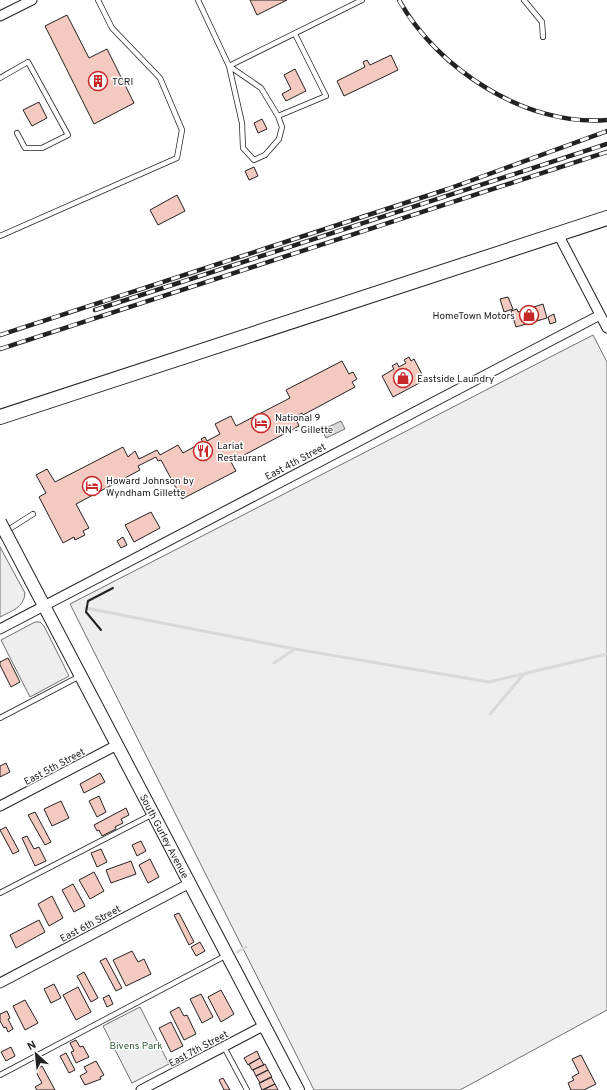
<svg xmlns="http://www.w3.org/2000/svg" width="607" height="1090" font-family="Overpass,sans-serif">
	<style>
		.green { fill: #eee; stroke: #6f6f6f }
		.water { fill: #d9d9d9; stroke: #6f6f6f }
		.lines { fill: none; stroke-linecap: round; stroke-linejoin: round }
		.stream { stroke: #d9d9d9; stroke-width: 3 }
		.building { fill: #f3c9c0; stroke: #222 }
		.lane-casing { stroke: #222; stroke-width: 6 }
		.street-casing { stroke: #222; stroke-width: 11 }
		.secondary-casing { stroke: #222; stroke-width: 14 }
		.primary-casing { stroke: #222; stroke-width: 16 }
		.lane { stroke: #fff; stroke-width: 4.5 }
		.street { stroke: #fff; stroke-width: 9 }
		.secondary { stroke: #fff; stroke-width: 12 }
		.primary { stroke: #fff; stroke-width: 14 }
		.rail-casing { stroke: #222; stroke-width: 4.5 }
		.rail { stroke: #fff; stroke-width: 3; stroke-dasharray: 9; stroke-linecap: butt }
		.secondary-bridge-casing { stroke: #222; stroke-width: 14; stroke-linecap: butt }
		.secondary-bridge { stroke: #fff; stroke-width: 12 }
		.wall { stroke: #222; stroke-width: 2 }
		.labels { text-anchor: middle; stroke-width: 3; stroke-linejoin: round; paint-order: stroke }
		.poi-label { font-size: 10px; fill: #222; stroke: #fff; text-anchor: start }
		.street-label { font-size: 10px; fill: #222; stroke: #fff }
		.park-label { font-size: 10px; fill: #2f5e38; stroke: #fff }
	</style>
	<rect width="100%" height="100%" fill="#fff"/>
	<path class="green" d="M593,335l14,27v648l-147,80h-146l-244,-486z
		M0,547l25,46c-1,15 -14,18 -25,24z
		M35,622h5l4,4 25,50 -39,21 -29,-57z
		M140,1007l29,57 -37,19 -29,-57z"/>
	<path class="water" d="M341,421l4,8 -19,9 -4,-8z"/>
	<g class="lines">
		<path class="stream" d="M86,608l209,41 194,33 118,-28
			M274,663l21,-14
			M490,714l34,-40
			M237,952l9,-5"/>
	</g>
	<path class="building" d="M250,0h37l-30,15z
		M67,15l22,43 18,-9 27,54 -40,21 -49,-98z
		M391,55l7,15 -54,26 -7,-15 28,-14 -2,-5 4,-2 3,5z
		M295,69l11,22 -20,10 -4,-7 9,-5 -7,-14z
		M39,102l8,16 -15,8 -9,-16z
		M262,119l5,10 -9,4 -4,-10z
		M254,167l4,9 -9,4 -4,-9z
		M177,195l8,16 -27,14 -8,-15z
		M508,297l5,12 -9,3 -4,-13z
		M543,304l4,14 -31,9 -5,-16 6,-2 1,3z
		M554,314l2,8 -6,2 -2,-7z
		M409,357l2,4 3,-2 11,21 -32,17 -11,-21 12,-7 -2,-3 5,-3 2,4 7,-4 -2,-3z
		M342,361l7,13 4,-2 4,7 -5,3 3,5 -52,28 -1,-2 -7,4 4,9 -68,36 5,9 -54,28 -21,-39 -3,1 -2,-4 -18,9 2,4 -64,34 13,24 -6,3 2,4 -10,5 -1,-3 -11,6 -24,-46 7,-4 -10,-18 11,-6 8,13 68,-35 5,10 7,-6 4,8 18,-9 3,5 18,-10 5,8 20,-11 -2,-3 4,-2 2,4 13,-7 -5,-10 16,-8 5,10 54,-28 -4,-8z
		M151,512l9,16 -26,14 -9,-17z
		M123,537l4,8 -6,3 -4,-7z
		M8,658l12,24 -9,5 -11,-22v-3z
		M6,763l4,9 -10,5v-11z
		M100,773l5,9 -21,11 -4,-9z
		M99,796l7,16 -9,5 -8,-16z
		M61,801l8,17 -17,8 -8,-17z
		M126,808l3,7 -8,4 2,4 -8,4 1,2 -14,7 -3,-6 -2,1 -3,-6z
		M35,812l16,30 -6,3 -17,-30z
		M6,827l13,24 -6,3 -13,-24z
		M27,836l7,13 5,-2 7,14 -11,5 -13,-28z
		M141,841l5,10 -9,5 -5,-11z
		M101,849l6,13 -10,5 -6,-14z
		M150,859l9,18 -11,6 -9,-18z
		M131,861l5,13 -25,9 -5,-13z
		M94,872l10,19 -14,8 -11,-19z
		M73,884l12,22 -11,6 -12,-22z
		M52,896l11,22 -14,8 -11,-22z
		M179,913l15,29 -5,3 -15,-30z
		M39,920l6,12 -29,16 -6,-13z
		M200,942l5,9 -9,5 -5,-9z
		M132,951l6,11 6,-3 7,15 -25,12 -13,-26z
		M106,958l16,30 -6,3 -16,-30z
		M84,972l14,26 -7,4 -14,-26z
		M54,984l7,14 -10,5 -7,-14z
		M78,987l13,25 -15,8 -13,-25z
		M221,990l13,24 -13,8 -13,-25z
		M201,994l12,23 -11,6 -12,-24z
		M109,995l4,9 -6,3 -4,-9z
		M25,1000l13,23 -13,7 -12,-24z
		M179,1007l5,9 3,-1 9,19 -12,6 -14,-28z
		M7,1011l3,7 -2,1 5,10 -5,3 -2,-5 -2,1 -4,-7v-7z
		M171,1022l12,24 -12,6 -12,-24z
		M76,1040l4,7 3,-1 6,11 -13,6 -5,-11 3,-1 -4,-8z
		M11,1047l4,9 -9,5 -5,-9z
		M257,1051l3,7 -12,7 -4,-7z
		M66,1053l9,17 -6,3 -9,-17z
		M581,1055l15,29 -12,6h-13l-3,-7 6,-3 -2,-3 7,-4 -7,-14z
		M260,1058l4,7 -12,5 -3,-6z
		M96,1061l8,14 -4,2 1,2 -16,6 -5,-9 7,-4 -3,-5z
		M265,1064l3,6 -12,6 -3,-6z
		M42,1066l13,24h-18l-2,-3 7,-4 -7,-13z
		M268,1070l4,7 -12,6 -4,-7z
		M271,1077l4,7 -13,6 -3,-7z
		M223,1078l7,12h-6l-5,-10z
		M275,1084l3,6h-15z"/>
	<g class="lines">
		<defs>
			<path id="lane" d="M198,0l31,66 133,-66
				M524,0l18,22 1,15
				M229,66l32,22 17,28 4,11 -3,12 -14,16 -11,5 -11,-12 -1,-25z
				M0,78l28,-16 40,73 -26,13h-17l-8,-15
				M278,116l48,-20 -31,-62
				M0,236l177,-78 5,-28 -22,-52 -48,-50 -14,-28
				M0,535l33,-21
				M0,718l80,-42
				M0,893l153,-79
				M224,1047l23,43
				M0,1075l227,-120"/>
			<path id="street" d="M0,16l32,-16
				M558,234l49,94
				M0,629l600,-314
				M0,806l117,-61
				M0,983l190,-100
				M141,1090l124,-65"/>
			<g id="secondary">
				<path id="s1" d="M31,581l267,509"/>
			</g>
			<path id="primary" d="M0,417l607,-199"/>
		</defs>
		<use href="#lane" class="lane-casing"/>
		<use href="#street" class="street-casing"/>
		<use href="#secondary" class="secondary-casing"/>
		<use href="#primary" class="primary-casing"/>
		<use href="#lane" class="lane"/>
		<use href="#street" class="street"/>
		<use href="#secondary" class="secondary"/>
		<use href="#primary" class="primary"/>
		<defs>
			<path id="rail" d="M399,0c38,69 128,127 208,120
				M95,310l512,-166
				M0,335l448,-146 159,-58
				M0,349l607,-197"/>
		</defs>
		<use href="#rail" class="rail-casing"/>
		<use href="#rail" class="rail"/>
		<defs>
			<path id="secondary-bridge" d="M0,522l31,59"/>
		</defs>
		<use href="#secondary-bridge" class="secondary-bridge-casing"/>
		<use href="#secondary-bridge" class="secondary-bridge"/>
		<path class="wall" d="M101,630l-15,-18 2,-11 25,-13"/>
	</g>
	<defs>
		<symbol id="building-ring" viewBox="-11 -11 22 22"><circle r="9.5" fill="#fff" stroke="#c62828" stroke-width="1.5"/><path d="M-4-6H4V6H1V3H-1V6H-4ZM-2.5-4.3h1.7v1.8h-1.7ZM.8-4.3h1.7v1.8H.8ZM-2.5-1h1.7V.8h-1.7ZM.8-1h1.7V.8H.8Z" fill="#c62828"/></symbol>
		<symbol id="shop-ring" viewBox="-11 -11 22 22"><circle r="9.5" fill="#fff" stroke="#c62828" stroke-width="1.5"/><path d="M-5-2.5h2.3a2.7 3.5 0 0 1 5.4 0H5L5.5 6h-11ZM-1.5-2.5h3a1.5 2.3 0 0 0-3 0Z" fill="#c62828"/></symbol>
		<symbol id="hotel-ring" viewBox="-11 -11 22 22"><circle r="9.5" fill="#fff" stroke="#c62828" stroke-width="1.5"/><path d="M-6-4.5h1.5V1H6V5H4.5V3h-9V5H-6ZM-4 0a1.8 1.8 0 1 1 3.6 0ZM.5 0V-2.5h3Q6-2.5 6 0Z" fill="#c62828"/></symbol>
		<symbol id="restaurant-ring" viewBox="-11 -11 22 22"><circle r="9.5" fill="#fff" stroke="#c62828" stroke-width="1.5"/><path d="M-5-6h1v4h1v-4h1v4h1v-4h1v5L-1.5 .5V6h-2V.5L-5-1ZM5-6V6H3V1.5H1.5Q1.5-4 5-6Z" fill="#c62828"/></symbol>
	</defs>
	<g fill-rule="evenodd">
		<use href="#building-ring" x="87" y="70" width="22" height="22"/>
		<use href="#shop-ring" x="518" y="304" width="22" height="22"/>
		<use href="#shop-ring" x="392" y="367" width="22" height="22"/>
		<use href="#hotel-ring" x="250" y="412" width="22" height="22"/>
		<use href="#restaurant-ring" x="192" y="440" width="22" height="22"/>
		<use href="#hotel-ring" x="81" y="475" width="22" height="22"/>
	</g>
	<g class="labels">
		<g class="poi-label">
			<text x="112" y="85">TCRI</text>
			<text x="515" y="319" text-anchor="end">HomeTown Motors</text>
			<text x="417" y="382">Eastside Laundry</text>
			<text x="275" y="421">National 9<tspan x="275" dy="12">INN - Gillette</tspan></text>
			<text x="217" y="449">Lariat<tspan x="217" dy="12">Restaurant</tspan></text>
			<text x="106" y="484">Howard Johnson by<tspan x="106" dy="12">Wyndham Gillette</tspan></text>
		</g>
		<g class="street-label">
			<text transform="translate(295 461) rotate(-28)" y="4">East 4th Street</text>
			<text transform="translate(54 766) rotate(-28)" y="4">East 5th Street</text>
			<text dy="4" stroke="none"><textPath href="#s1" startOffset="288">South Gurley Avenue</textPath></text>
			<text transform="translate(90 923) rotate(-28)" y="4">East 6th Street</text>
			<text transform="translate(198 1048) rotate(-28)" y="4">East 7th Street</text>
		</g>
		<g class="park-label">
			<text x="136" y="1049">Bivens Park</text>
		</g>
	</g>
	<g transform="translate(36 1054) rotate(333)" stroke="#ffffff" stroke-width="3" paint-order="stroke">
	<path d="M0-3L7 15L0 10L-7 15Z" fill="#222222"/>
	<text y="-6" font-size="11" font-weight="bold" text-anchor="middle" fill="#222222">N</text>
	</g>
</svg>
